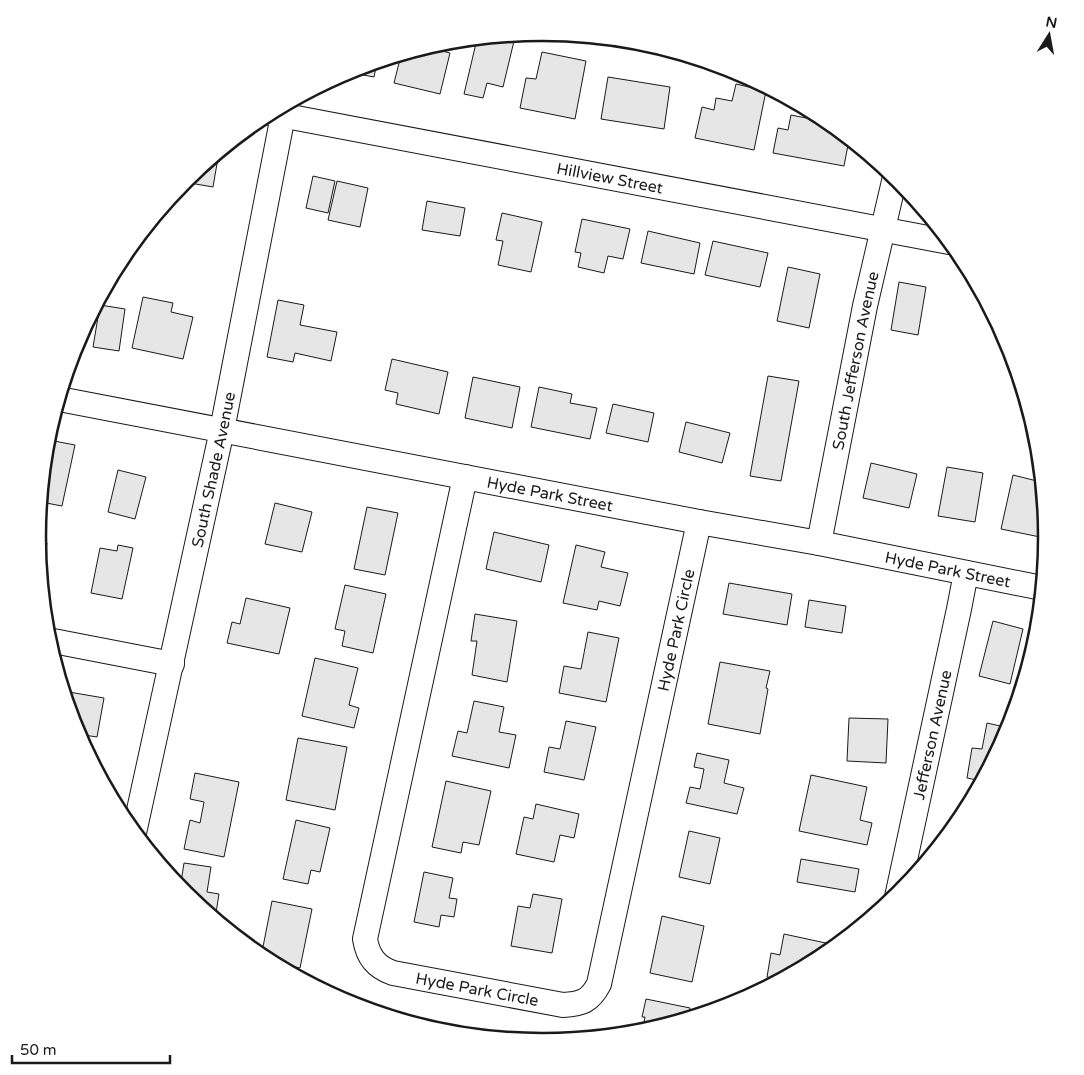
<svg xmlns="http://www.w3.org/2000/svg" width="1084" height="1075" font-family="'Varela Round',sans-serif">
	<style>
		.building { fill: #e6e6e6; stroke: #1a1a1a }
		.lines { fill: none; stroke-linecap: round; stroke-linejoin: round }
		.minor-casing { stroke: #1a1a1a; stroke-width: 26 }
		.minor { stroke: #fff; stroke-width: 24 }
		.labels { text-anchor: middle; stroke-width: 4; stroke-linejoin: round; paint-order: stroke }
		.street-label { font-size: 16px; fill: #1a1a1a; stroke: #fff }
		.rim { fill: none; stroke: #1a1a1a; stroke-width: 2.5 }
	</style>
	<rect width="100%" height="100%" fill="#fff"/>
	<path class="building" d="M542,33l15,1 -2,6 -24,-5 1,-1z
		M496,37l18,4 -11,46 -16,-4 -4,15 -19,-4 13,-55z
		M427,47l23,6 -10,41 -46,-11 7,-28 8,1 1,-4z
		M542,52l44,9 -11,58 -55,-11 6,-30 10,1z
		M377,62l-3,15 -27,-5 2,-1z
		M608,77l62,10 -6,42 -63,-10z
		M736,84l30,7 -12,59 -59,-12 7,-31 12,3 2,-12 16,3z
		M807,112l6,1 10,5 26,22 -5,26 -71,-13 5,-25 10,2 3,-15 15,3z
		M219,152l-6,35 -29,-5 1,-2z
		M313,176l22,5 -7,32 -22,-5z
		M337,181l31,7 -8,39 -32,-7z
		M427,201l38,7 -5,28 -38,-6z
		M502,213l40,9 -11,50 -33,-7 5,-24 -7,-1z
		M582,219l48,10 -7,30 -15,-3 -4,17 -26,-6 3,-14 -6,-1z
		M648,231l52,12 -6,31 -53,-11z
		M713,241l55,12 -8,34 -55,-12z
		M788,267l32,7 -11,54 -32,-7z
		M899,282l27,5 -8,48 -27,-5z
		M143,297l30,6 -2,9 22,5 -10,42 -51,-11z
		M278,300l26,5 -4,20 37,7 -6,29 -36,-8 -2,9 -26,-5z
		M100,305l25,4 -6,42 -26,-4z
		M392,359l56,13 -9,42 -43,-10 2,-11 -13,-3z
		M768,376l31,5 -18,100 -31,-5z
		M473,377l47,10 -8,41 -47,-10z
		M539,387l33,7 -2,9 27,5 -7,31 -59,-12z
		M613,404l41,9 -6,29 -42,-9z
		M686,422l44,11 -8,30 -43,-11z
		M49,440l26,5 -13,61 -21,-4 5,-55h1z
		M871,463l46,11 -8,34 -46,-10z
		M947,467l36,6 -8,49 -37,-6z
		M118,470l28,7 -11,42 -27,-7z
		M1013,475l28,7 4,33 -5,22 -39,-8z
		M275,503l37,9 -10,40 -37,-8z
		M367,507l31,6 -13,62 -31,-6z
		M494,532l55,13 -8,37 -55,-13z
		M37,541l10,2 -6,34z
		M118,545l15,3 -11,51 -31,-6 9,-45 17,3z
		M576,545l29,7 -4,15 27,6 -8,33 -21,-5 -2,9 -34,-7z
		M729,583l63,11 -5,31 -64,-11z
		M345,585l41,9 -13,59 -31,-7 3,-15 -10,-2z
		M246,598l44,10 -11,46 -52,-11 5,-21 8,2z
		M809,600l37,6 -4,27 -37,-6z
		M475,614l42,7 -10,61 -35,-7 5,-34h-6z
		M993,621l30,8 -13,55 -31,-8z
		M588,632l31,6 -13,64 -47,-9 5,-27 17,3z
		M315,658l43,10 -9,37 10,3 -5,20 -52,-12z
		M720,662l50,9 -4,17 2,1 -8,45 -52,-10z
		M63,691l41,7 -7,39 -20,-3z
		M474,701l30,6 -5,25 17,3 -7,33 -57,-12 6,-25 9,2z
		M849,718l39,1 -2,44 -39,-2z
		M566,721l30,6 -12,53 -40,-8 5,-25 11,2z
		M987,723l22,5 -27,53 -15,-3 5,-30 10,1z
		M298,738l49,9 -12,63 -49,-10z
		M697,753l32,7 -5,23 20,5 -7,26 -51,-11 4,-16 10,2 4,-20 -10,-2z
		M195,773l44,9 -15,75 -40,-8 6,-29 10,3 4,-21 -14,-3z
		M811,775l56,12 -7,33 12,3 -5,22 -68,-14z
		M446,781l45,10 -12,54 -16,-3 -2,11 -29,-6z
		M536,804l43,10 -5,24 -14,-3 -6,27 -38,-8 8,-37 9,2z
		M296,820l34,8 -10,44 -9,-2 -3,14 -25,-5z
		M689,831l31,7 -10,46 -31,-7z
		M801,859l58,10 -4,23 -58,-10z
		M184,863l27,4 -4,25 12,2 -4,25 -35,-30z
		M424,872l29,6 -4,20 8,1 -3,18 -13,-2 -2,12 -25,-5z
		M533,894l29,5 -10,54 -41,-7 7,-40 12,2z
		M272,901l40,8 -12,59 -31,-6 -8,-5z
		M662,916l42,10 -12,56 -42,-9z
		M784,934l51,11 -1,3 -12,10 -41,22 -14,-3 4,-24 9,2z
		M646,999l44,9 -2,10 -46,14 3,-15h-3z"/>
	<g class="lines">
		<defs>
			<g id="minor">
				<path id="s1" d="M270,113l679,129"/>
				<path id="s2" d="M59,399l640,123 120,21 223,45"/>
				<path id="s3" d="M465,477l-100,462c3,18 11,28 28,34l170,32c19,-1 27,-4 36,-21l100,-462"/>
				<path id="s4" d="M819,543l46,-237 30,-129"/>
				<path d="M48,640l124,24"/>
				<path id="s5" d="M134,833l88,-403 63,-325"/>
				<path id="s6" d="M897,897l62,-288 7,-36"/>
			</g>
		</defs>
		<use href="#minor" class="minor-casing"/>
		<use href="#minor" class="minor"/>
	</g>
	<g class="labels">
		<g class="street-label">
			<text dy="6" stroke="none"><textPath href="#s1" startOffset="346">Hillview Street</textPath></text>
			<text dy="6" stroke="none"><textPath href="#s4" startOffset="186">South Jefferson Avenue</textPath></text>
			<text dy="6" stroke="none"><textPath href="#s5" startOffset="372">South Shade Avenue</textPath></text>
			<text dy="6" stroke="none"><textPath href="#s2" startOffset="500">Hyde Park Street</textPath></text>
			<text dy="6" stroke="none"><textPath href="#s2" startOffset="905">Hyde Park Street</textPath></text>
			<text dy="6" stroke="none"><textPath href="#s3" startOffset="1099">Hyde Park Circle</textPath></text>
			<text dy="6" stroke="none"><textPath href="#s6" startOffset="166">Jefferson Avenue</textPath></text>
			<text dy="6" stroke="none"><textPath href="#s3" startOffset="605">Hyde Park Circle</textPath></text>
		</g>
	</g>
	<path d="M0 0H1084V1075H0ZM46 537a496 496 0 1 1 992 0a496 496 0 1 1-992 0Z" fill="#fff" fill-rule="evenodd"/>
	<path class="rim" d="M46 537a496 496 0 1 1 992 0a496 496 0 1 1-992 0Z"/>
	<g transform="translate(1049 35) rotate(11)" stroke="#ffffff" stroke-width="4" paint-order="stroke">
	<path d="M0-4L9 19L0 12L-9 19Z" fill="#1a1a1a"/>
	<text y="-8" font-size="14" font-weight="bold" text-anchor="middle" fill="#1a1a1a">N</text>
	</g>
	<path d="M12 1055v8h158v-8" fill="none" stroke="#1a1a1a" stroke-width="2.5"/>
	<text x="20" y="1055" font-size="15" fill="#1a1a1a" stroke="#ffffff" stroke-width="4" paint-order="stroke">50 m</text>
</svg>
